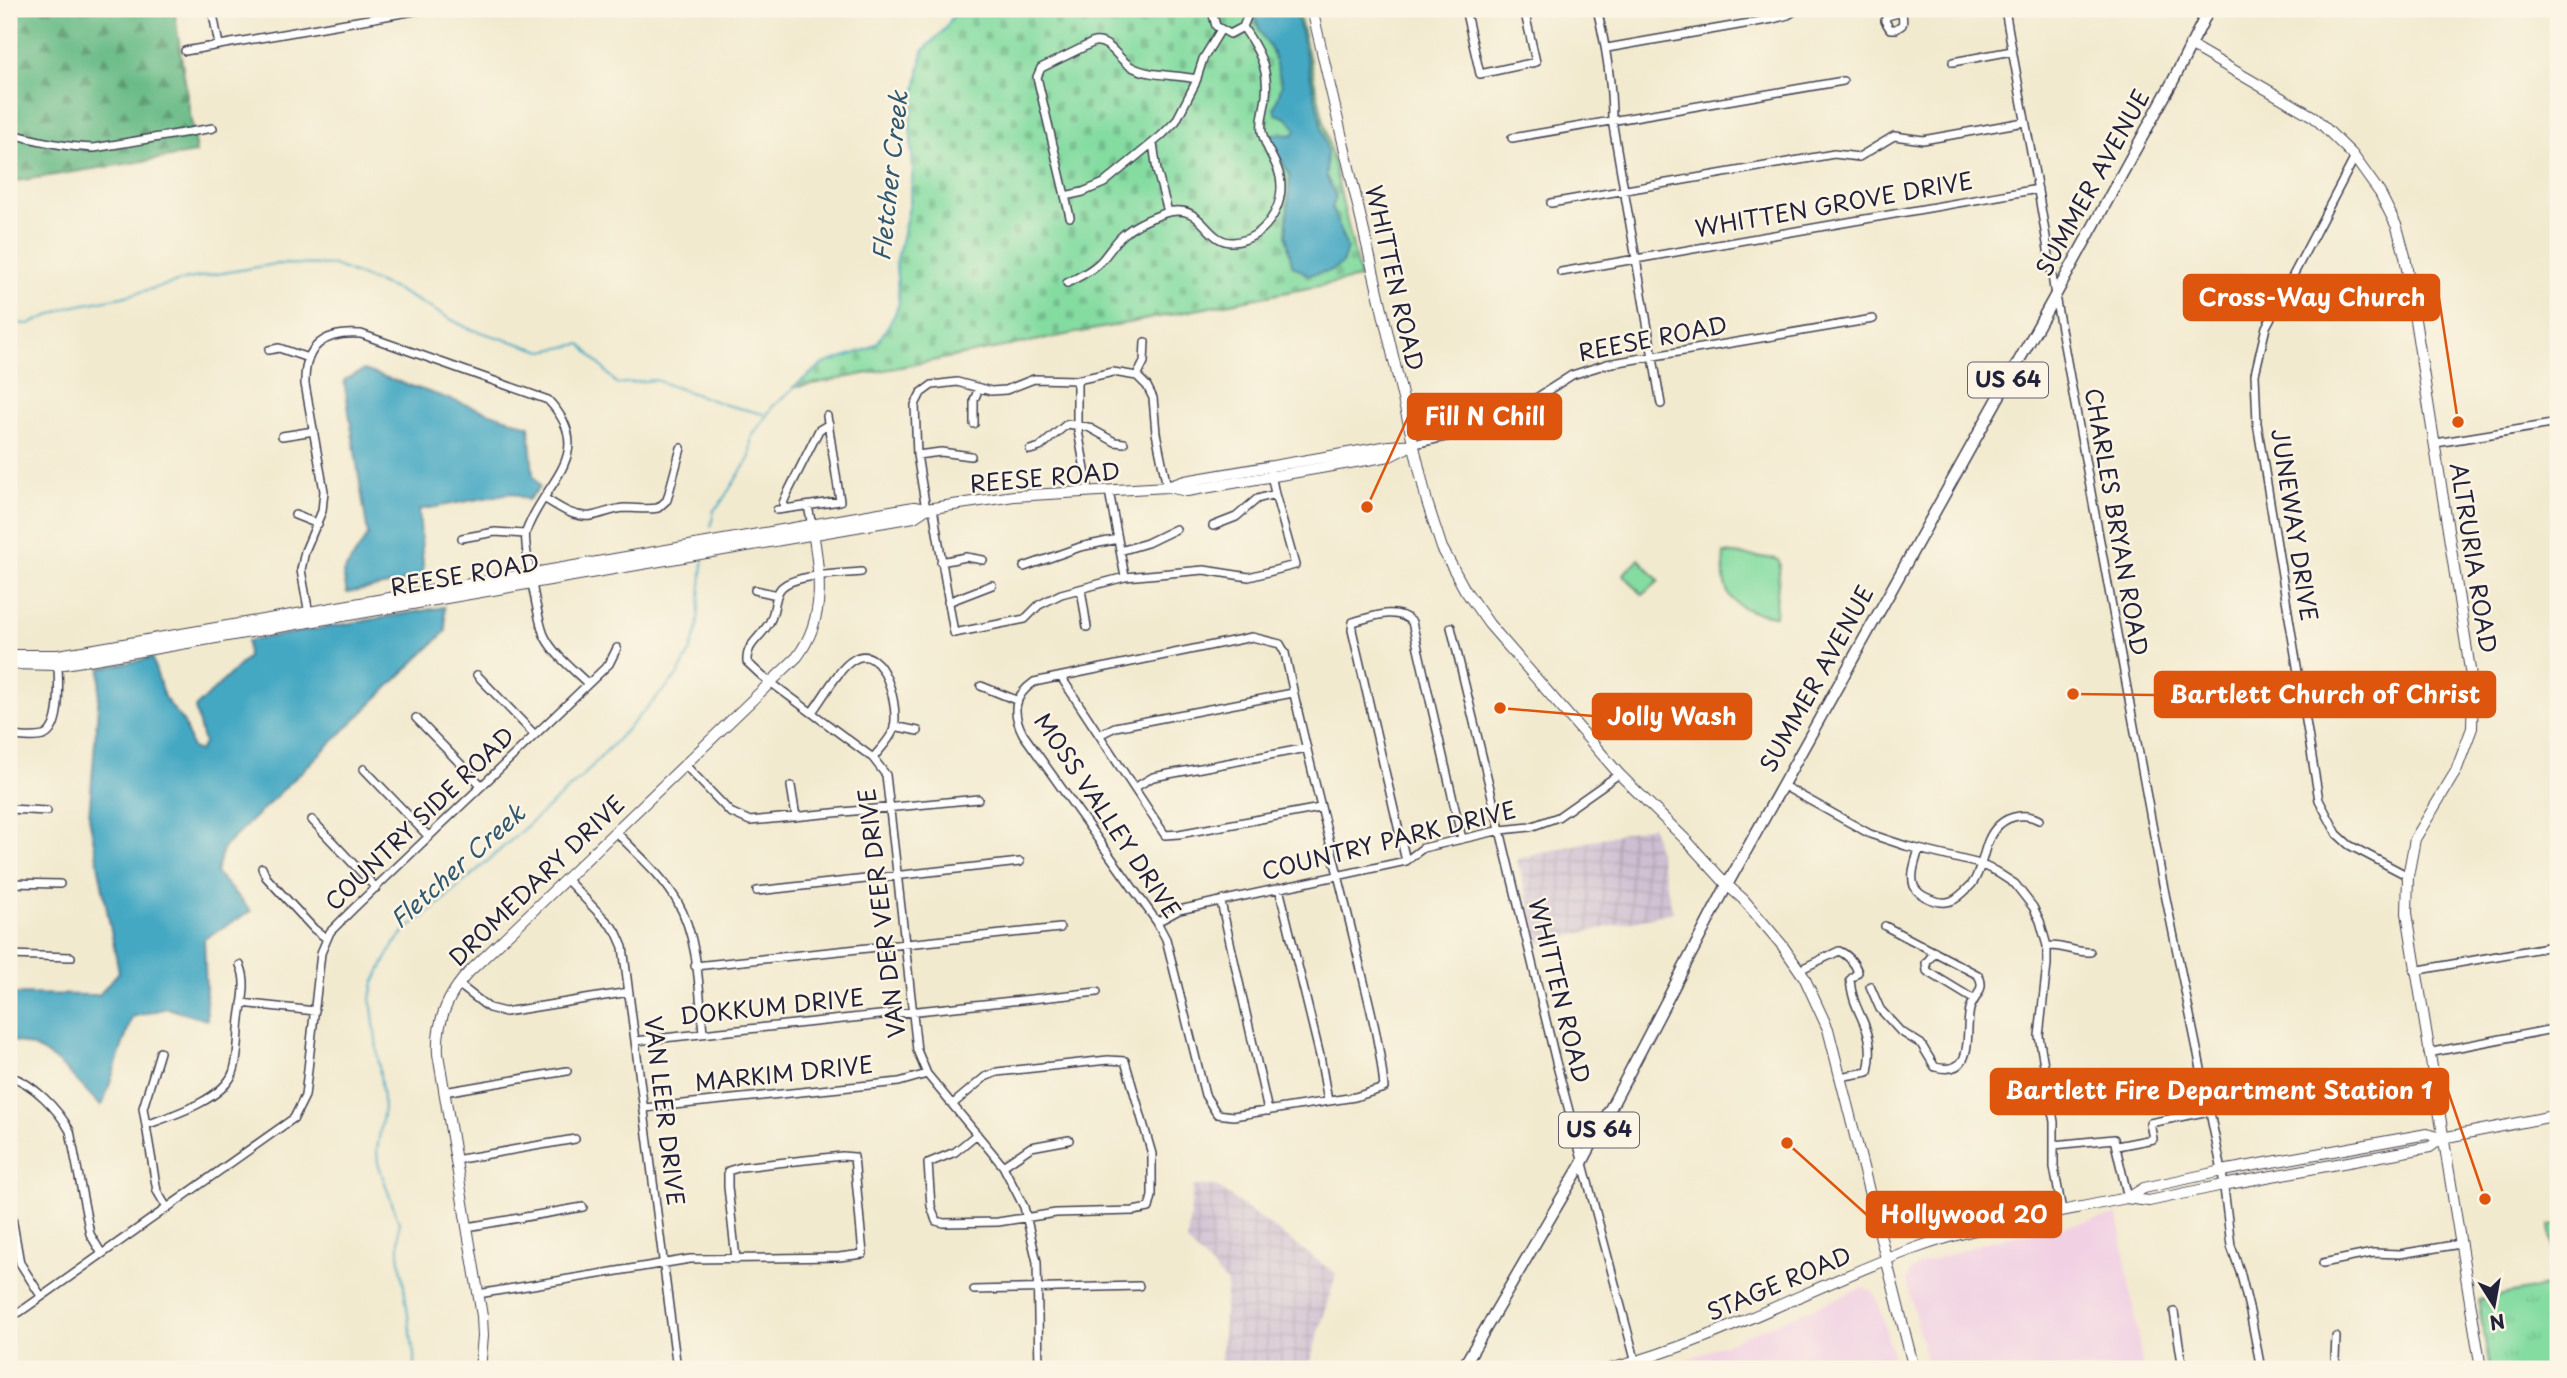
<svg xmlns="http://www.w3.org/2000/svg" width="2567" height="1378" font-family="'Playpen Sans',sans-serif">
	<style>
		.built { fill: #f1d0e3 }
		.industrial { fill: url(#industrial-grid) }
		.grass { fill: #84dca1; stroke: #537f6e; stroke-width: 2 }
		.forest { fill: url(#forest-firs); stroke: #466f61; stroke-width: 2 }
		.cemetery { fill: url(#cemetery-stones); stroke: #537f6e; stroke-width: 2 }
		.park { fill: url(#park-tufts); stroke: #537f6e; stroke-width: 2 }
		.water { fill: #44a8c3; stroke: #33657f; stroke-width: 2 }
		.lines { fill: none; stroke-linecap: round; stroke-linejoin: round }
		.stream { stroke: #44a8c3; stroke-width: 2 }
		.street-casing { stroke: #414051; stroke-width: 10 }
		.secondary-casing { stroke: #414051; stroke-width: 12 }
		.primary-casing { stroke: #414051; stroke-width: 13 }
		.street { stroke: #fff; stroke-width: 7 }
		.secondary { stroke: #fff; stroke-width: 10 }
		.primary { stroke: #fff; stroke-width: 10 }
		.labels { text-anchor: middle; stroke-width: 5; stroke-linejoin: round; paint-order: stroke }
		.shield { fill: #fcf5e5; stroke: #63616e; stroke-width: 2 }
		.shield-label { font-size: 21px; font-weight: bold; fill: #22223b }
		.street-label { font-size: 23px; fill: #22223b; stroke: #fcf5e5 }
		.water-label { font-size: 24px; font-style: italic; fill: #305871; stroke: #fcf5e5 }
		.leader { fill: none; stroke: #de560e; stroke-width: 2.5 }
		.callout-dot { fill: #de560e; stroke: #fcf5e5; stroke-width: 2.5 }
		.callout { fill: #de560e; stroke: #de560e; stroke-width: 2.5 }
		.callout-label { font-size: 24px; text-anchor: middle; font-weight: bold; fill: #fff }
	</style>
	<defs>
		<pattern id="industrial-grid" width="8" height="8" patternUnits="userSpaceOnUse" patternTransform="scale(1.75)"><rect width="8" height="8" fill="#cebed1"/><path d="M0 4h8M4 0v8" fill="none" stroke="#b1a3b4"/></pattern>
		<pattern id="forest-firs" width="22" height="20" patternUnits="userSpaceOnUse" patternTransform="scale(1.75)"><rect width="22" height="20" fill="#6bbc87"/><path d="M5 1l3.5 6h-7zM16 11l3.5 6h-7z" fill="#589870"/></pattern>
		<pattern id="cemetery-stones" width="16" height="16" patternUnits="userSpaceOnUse" patternTransform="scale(1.75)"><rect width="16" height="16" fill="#84dca1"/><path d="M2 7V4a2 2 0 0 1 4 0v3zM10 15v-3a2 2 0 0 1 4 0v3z" fill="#72bc8c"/></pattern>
		<pattern id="park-tufts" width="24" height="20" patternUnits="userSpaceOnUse" patternTransform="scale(1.75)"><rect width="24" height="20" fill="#84dca1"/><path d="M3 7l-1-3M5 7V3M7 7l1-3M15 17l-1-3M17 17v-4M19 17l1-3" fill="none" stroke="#72bc8c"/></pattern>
	</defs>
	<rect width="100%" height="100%" fill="#fcf5e5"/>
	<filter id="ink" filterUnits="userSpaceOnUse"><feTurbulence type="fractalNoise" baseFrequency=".0143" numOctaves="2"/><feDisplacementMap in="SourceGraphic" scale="14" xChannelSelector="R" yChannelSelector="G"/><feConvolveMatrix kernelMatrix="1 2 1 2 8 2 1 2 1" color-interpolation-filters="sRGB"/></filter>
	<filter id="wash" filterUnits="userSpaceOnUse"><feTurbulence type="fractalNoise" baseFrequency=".00686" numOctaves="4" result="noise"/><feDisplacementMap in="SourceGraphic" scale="28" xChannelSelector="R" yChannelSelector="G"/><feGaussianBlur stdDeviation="1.57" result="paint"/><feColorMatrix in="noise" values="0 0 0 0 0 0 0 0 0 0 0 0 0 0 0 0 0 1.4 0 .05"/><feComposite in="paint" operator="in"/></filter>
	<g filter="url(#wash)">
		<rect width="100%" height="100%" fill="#f2eacf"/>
		<path class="built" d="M2118,1215l25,154h-215l-21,-87 3,-10 8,-7 72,-24z
			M1862,1288l10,2 6,11 18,68h-233z"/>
		<path class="industrial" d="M1652,826l21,86 -134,31 -22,-84z
			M1193,1186h23l120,88 -28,95h-88l7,-86 -40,-41z"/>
		<path class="grass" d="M1724,553l53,6 3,4 -5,53c-43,-5 -55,-20 -51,-63z
			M1639,559l20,22 -16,14 -20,-21z"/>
		<path class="forest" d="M9,9h165l22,144 -187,29z"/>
		<path class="cemetery" d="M957,9h341l62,269 -568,110 31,-24 45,-15 10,-7 17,-28 4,-11 -3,-39 14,-61 3,-32 -3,-49 13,-71 22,-22z"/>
		<path class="park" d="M2558,1224v145h-68l-12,-69 79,-16 -7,-59z"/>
		<path class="water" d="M1256,9h37l6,15 28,126 -1,26 10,21 -4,11 15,40 -5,16 -12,7 -22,4 -16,-10 -6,-30 4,-60 -20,-34 -1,-7c9,-1 15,2 25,0l2,-4c-4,-10 -10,-13 -20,-16l-2,-5 8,-24 -10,-34 -12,-19 -6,-21z
			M364,370l165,56 4,49 7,12 -12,13 -16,-7 -93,17 5,68 -77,15 -4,-20 25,-38 -24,-155z
			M444,607l2,24 -223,217 -7,25 35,38 -47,28 3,81 -40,-12 -35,9 -29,87 -3,1c-28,-28 -49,-59 -91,-65v-46l90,1 20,-23 -30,-155 12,-149 51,-10 12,39 20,26 8,25 7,3 5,-7 -9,-36 53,-51 -1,-16z"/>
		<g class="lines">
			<path class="stream" d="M9,323l20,1 41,-17 52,-10 66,-18 87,-15 58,1 64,25 70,38 76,23 38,-7 36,40 38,-4 71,25 38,9
				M711,527l3,-17 6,-6 30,-47 1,-19 22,-32 50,-42 45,-15 10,-7 17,-28 4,-11 -3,-39 14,-61 3,-32 -3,-49 13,-71 22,-22 12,-20
				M416,1369l-17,-116v-30l-21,-60 -1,-13 7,-42 -13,-110 3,-15 20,-39 12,-14 25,-19 150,-133 96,-102 13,-24 7,-21 6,-68"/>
		</g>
	</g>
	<g filter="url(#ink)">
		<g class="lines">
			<defs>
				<path id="street" d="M212,9l7,36
					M1215,9l-2,6 3,11 14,8 13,-7 4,-10 -2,-8
					M1465,9l15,65 56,-12 -12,-53
					M1597,9c9,37 15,72 15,111l49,284
					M1901,9c1,5 3,11 1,16l-6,4h-6l-5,-8 2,-5 15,-4
					M2005,9c16,96 37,191 50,287l107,583 60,292 9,75 9,25 10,41 11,57
					M1607,48l166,-29 15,-4 10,-6
					M185,51l241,-42
					M1953,62l59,-11
					M9,133c28,8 55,14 85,15l119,-20
					M1512,138l331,-57
					M1153,143l4,28 11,41
					M2355,157l-89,170 -11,47 2,49 62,377 18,34 12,11 59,31
					M1065,196l18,-4 21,-9 57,-47 15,-15 19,-37 8,-25 17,-28
					M1551,203l283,-49 25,3 35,-21 29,4 101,-18
					M1070,217l-33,-140 4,-9 53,-26c16,-2 23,16 36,24 19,11 45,8 67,13
					M1561,272l477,-83
					M1067,283c12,-6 26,-13 35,-23 7,-8 13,-18 21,-25 11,-10 27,-17 42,-22 39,-12 39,30 68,29 31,-2 53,-36 47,-65 -3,-16 -15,-28 -18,-45 -2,-11 3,-24 4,-36 3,-28 -8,-47 -23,-69
					M269,350l10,-2 29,10
					M1137,376l10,10 6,12 3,35 11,54
					M1137,376l7,-14 1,-20
					M1077,380v45l12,67
					M974,424v-24l5,-12
					M282,436l32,-5
					M2436,443l122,-20
					M1414,444l62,-14 29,-12 67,-43 35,-11 266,-45
					M1030,450l10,-3 27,-23 21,3 27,15 9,1
					M917,455l24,-3 30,4
					M1109,491l16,86
					M544,498c15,9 29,20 47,18 12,-2 21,-7 33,-8 12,0 23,2 34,0l9,-8 14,-52
					M808,506l4,20
					M933,508l21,125 71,-14 14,-14 22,-11 64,-17 79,-7 45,7 46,-12 -20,-71 -4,-20
					M784,509l-1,-6 4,-9 32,-64 10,-6
					M926,509l-9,-54 -2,-50 6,-12 11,-8 25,-3 34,9 15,-1 28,-11 43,1 36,-8 24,4
					M777,510l63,-9 -13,-85
					M295,515l23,9
					M1213,526l23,-9 21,-18 18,-5
					M462,538l33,-6 30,2
					M1120,551l27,-8 29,-14
					M941,562l25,-5 17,3
					M1024,567l56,-20 38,-8
					M861,572c-19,2 -74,2 -82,19 -6,11 -3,24 -12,35 -9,14 -21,19 -20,36l15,14 111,82 13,17 31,275 10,24 76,92 21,41 13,55 2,107
					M1081,589l6,38
					M755,590l22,5
					M948,602l44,-17
					M309,614l-8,-44 4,-19 17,-40 2,-20 -19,-107c-1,-38 19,-53 56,-50l187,66c51,54 -5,82 -22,132 -3,10 13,94 19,105 9,18 29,33 43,47
					M1451,627l105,435 80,301
					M1252,637l28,7 5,9c20,96 46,191 69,287 11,49 26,98 30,148l-29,9 -122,19 -16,-2 -12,-19 -39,-156 -9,-17 -134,-188c-12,-23 -9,-38 11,-52z
					M477,675l58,60
					M1061,677l104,158 14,-1 141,-26
					M981,686l35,14
					M812,712c11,-14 26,-43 41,-52 31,-20 48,51 40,71 -4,10 -14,19 -20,27
					M416,718l66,68
					M894,726l24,5
					M1099,735l16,-8 178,-34
					M9,736c10,0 23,3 34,0 20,-6 15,-57 15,-74
					M685,765l45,47 20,9 228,-22
					M364,769l65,68
					M1782,785l88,49 36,12 74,18 15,7 20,13 18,23 7,14 7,25v19l-8,71 15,86v45l8,44
					M791,786l5,31
					M1134,788l19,-11 154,-29
					M9,809l38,2
					M312,820l64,68
					M616,832c20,21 46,43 61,69 22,38 22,90 26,132
					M1919,849c-3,11 -9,25 -5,37 5,11 26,19 37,15 7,-2 16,-12 21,-17 13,-17 10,-44 27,-59 11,-10 27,-12 40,-5
					M1406,861l-54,-231 1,-8c19,-5 43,-16 59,0l50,217
					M262,868l4,9 48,52 12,9
					M566,879l50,52 7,16 54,422
					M9,883l51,1
					M1279,888l41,168 8,45
					M757,891l263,-29
					M1221,902l47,209
					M1157,922l22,-12 227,-49 17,-13 78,-18 29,-3 28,-10 61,-43
					M2047,946c18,-1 28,7 43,6
					M1935,952l-9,11 1,8 46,28
					M9,955l62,2
					M695,966l365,-38
					M1799,970l40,-19c10,4 15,11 19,21l-8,8c3,38 28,46 18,92l-29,5
					M2414,971l144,-26
					M458,984l31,24 16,4 124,-20
					M1870,986l10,23 20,22 21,13 14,23c42,10 29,-33 35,-58 4,-13 17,-20 8,-34l-93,-49
					M242,1003l73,8
					M635,1041l462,-49
					M160,1052l-17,56 14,83 10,17
					M2428,1053l130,-25
					M9,1076c24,7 49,33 61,55l20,103 12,20
					M444,1092l123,-21
					M953,1104l32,-27 12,-5 111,-12 17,1 27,93v42l-3,12 -16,3 -77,2 -58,9 -54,1 -8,-2 -5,-15 -3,-43 27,-11 22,-18
					M644,1108l255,-26 28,-8
					M146,1125c25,-9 76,-25 87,-52 6,-16 5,-37 7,-54 2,-17 8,-38 0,-54
					M2054,1145l60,-6 14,59
					M2117,1146l36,-7 -3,-16 59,-12
					M455,1160l120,-21
					M1003,1166l28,-19 38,-7
					M9,1200l11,63 21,33
					M467,1227l116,-20
					M2323,1263l50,-10 27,1 60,-10
					M974,1290l165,-4
					M478,1294l212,-35 149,-2 24,-3 -9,-97 -12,-1 -101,11 -13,4v16l8,72
					M2174,1312l9,57
					M9,1316l11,-4 274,-194 11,-22 16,-143 9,-21 24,-24 255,-244 8,-16
					M2336,1337l-1,21 2,11"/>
				<path id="secondary" d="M1312,9l115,493 15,46 23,42 24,34 130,150 67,66 41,45 16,14 39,46 22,32 24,52 86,340
					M2190,45l124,72 38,37 28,39 17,34 8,29 68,433 -1,39 -16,43 -41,68 -7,37 -1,37 74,456
					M1168,487l19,4 203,-35 20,-10
					M9,655h49l37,-6 819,-142 12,2 88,-13 153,-9 18,-6 204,-35 25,-2
					M9,664l49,1 37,-6 819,-142 12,-8
					M2128,1198l16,-10 78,-17 205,-37 15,4 116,-23
					M480,1369l3,-33 -1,-20 -44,-262c-2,-32 9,-58 30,-81l329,-316c30,-40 23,-85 15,-131
					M1610,1369c105,-28 201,-82 303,-120 68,-25 142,-36 213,-51l23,3 74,-16 207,-38 12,-9"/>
				<path id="primary" d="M1462,1369l120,-206 145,-278 328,-589 119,-217 35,-70"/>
			</defs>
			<use href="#street" class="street-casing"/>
			<use href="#secondary" class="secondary-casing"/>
			<use href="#primary" class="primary-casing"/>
			<use href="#street" class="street"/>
			<use href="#secondary" class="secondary"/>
			<use href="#primary" class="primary"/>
		</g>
	</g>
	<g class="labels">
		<g class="shield">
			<rect x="1968" y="362.5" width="80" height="35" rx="5"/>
			<rect x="1559" y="1112.5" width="80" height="35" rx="5"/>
		</g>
		<g class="shield-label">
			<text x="2008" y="387">US 64</text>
			<text x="1599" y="1137">US 64</text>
		</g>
		<g class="street-label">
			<text transform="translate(2093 183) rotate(-61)" y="8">SUMMER AVENUE</text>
			<text transform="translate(1834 205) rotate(-10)" y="8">WHITTEN GROVE DRIVE</text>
			<text transform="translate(1394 278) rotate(77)" y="8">WHITTEN ROAD</text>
			<text transform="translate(1653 339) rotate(-11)" y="8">REESE ROAD</text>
			<text transform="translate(1045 478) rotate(-5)" y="8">REESE ROAD</text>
			<text transform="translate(2116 522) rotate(80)" y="8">CHARLES BRYAN ROAD</text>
			<text transform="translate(2294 525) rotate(81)" y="8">JUNEWAY DRIVE</text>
			<text transform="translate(2473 558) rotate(81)" y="8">ALTRURIA ROAD</text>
			<text transform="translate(465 575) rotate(-10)" y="8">REESE ROAD</text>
			<text transform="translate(1817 679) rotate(-61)" y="8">SUMMER AVENUE</text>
			<text transform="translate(1107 816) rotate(56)" y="8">MOSS VALLEY DRIVE</text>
			<text transform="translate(420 819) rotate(-44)" y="8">COUNTRY SIDE ROAD</text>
			<text transform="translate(1389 841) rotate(-14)" y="8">COUNTRY PARK DRIVE</text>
			<text transform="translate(537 881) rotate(-44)" y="8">DROMEDARY DRIVE</text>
			<text transform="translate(882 913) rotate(-97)" y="8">VAN DER VEER DRIVE</text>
			<text transform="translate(1559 991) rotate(76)" y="8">WHITTEN ROAD</text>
			<text transform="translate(772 1007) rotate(-6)" y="8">DOKKUM DRIVE</text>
			<text transform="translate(784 1074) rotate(-6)" y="8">MARKIM DRIVE</text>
			<text transform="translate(664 1111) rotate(83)" y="8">VAN LEER DRIVE</text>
			<text transform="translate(1779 1284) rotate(-23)" y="8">STAGE ROAD</text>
		</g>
		<g class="water-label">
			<text transform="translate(891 176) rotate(-84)" y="8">Fletcher Creek</text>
			<text transform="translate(458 867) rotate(-42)" y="8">Fletcher Creek</text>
		</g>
	</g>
	<path class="leader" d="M2458 422L2439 298M1367 507L1408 417M2073 694L2155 695M1500 708L1593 716M2485 1199L2448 1091M1787 1143L1867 1215"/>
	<g class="callout-dot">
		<circle cx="2458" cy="422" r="7"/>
		<circle cx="1367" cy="507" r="7"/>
		<circle cx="2073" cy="694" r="7"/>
		<circle cx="1500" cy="708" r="7"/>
		<circle cx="2485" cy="1199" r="7"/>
		<circle cx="1787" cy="1143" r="7"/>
	</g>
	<g class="callout">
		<rect x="2184" y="275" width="255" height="45" rx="7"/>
		<rect x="1408" y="394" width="153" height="45" rx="7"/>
		<rect x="2155" y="672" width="340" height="45" rx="7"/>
		<rect x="1593" y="694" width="158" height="45" rx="7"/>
		<rect x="1991" y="1069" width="457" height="45" rx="7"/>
		<rect x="1867" y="1192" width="194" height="45" rx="7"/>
	</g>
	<g class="callout-label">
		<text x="2312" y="306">Cross-Way Church</text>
		<text x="1485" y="425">Fill N Chill</text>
		<text x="2325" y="703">Bartlett Church of Christ</text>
		<text x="1672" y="725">Jolly Wash</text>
		<text x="2219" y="1099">Bartlett Fire Department Station 1</text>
		<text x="1964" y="1223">Hollywood 20</text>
	</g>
	<rect width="2567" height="1378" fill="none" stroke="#fcf5e5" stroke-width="35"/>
	<g transform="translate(2494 1305) rotate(169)" stroke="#fcf5e5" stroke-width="5" paint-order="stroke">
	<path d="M0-5L12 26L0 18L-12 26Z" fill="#22223b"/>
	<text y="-10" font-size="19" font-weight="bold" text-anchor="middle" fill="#22223b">N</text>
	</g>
</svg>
